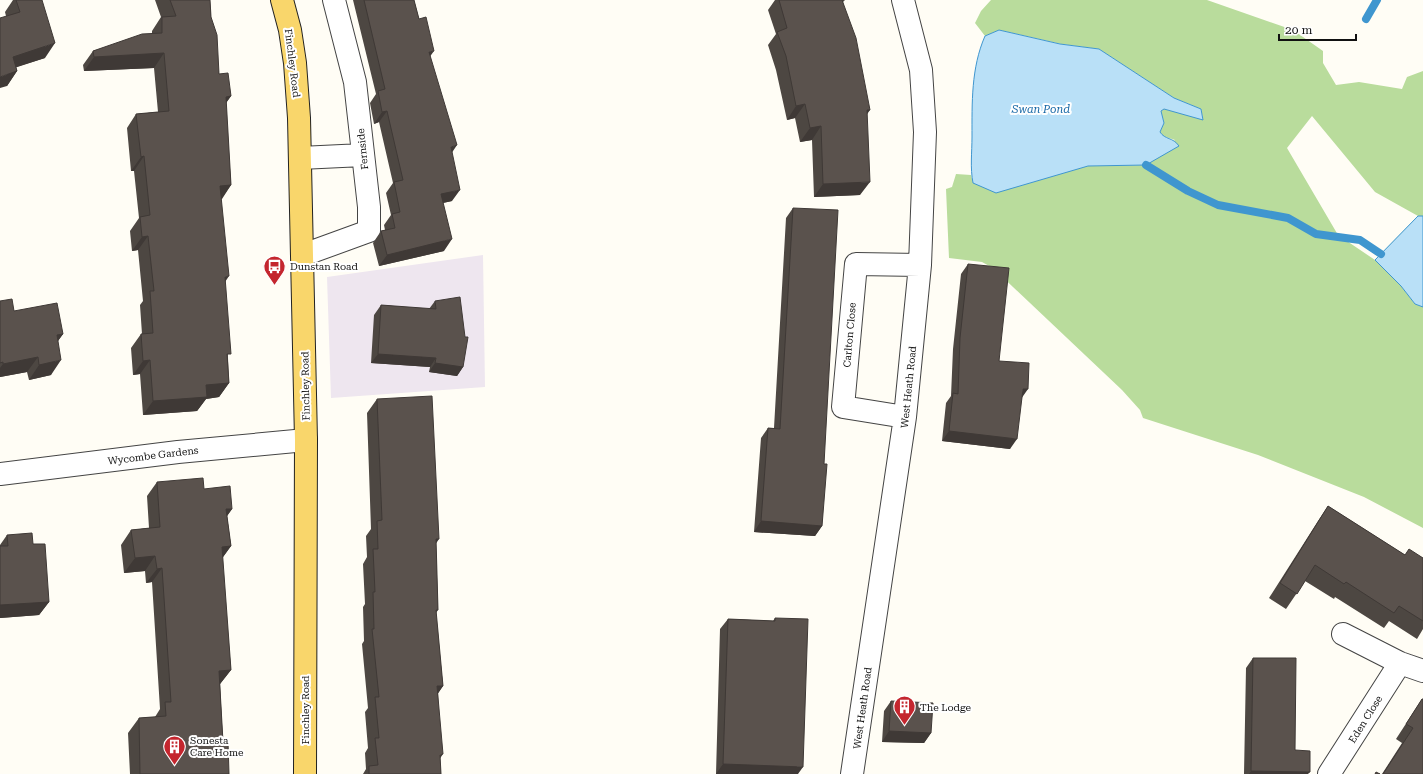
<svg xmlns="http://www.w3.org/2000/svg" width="1423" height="774" font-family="'Roboto Serif',serif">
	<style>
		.industrial { fill: #eee6ef }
		.forest { fill: #b9dc9c; fill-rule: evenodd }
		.water { fill: #b9e0f7; stroke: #3f96cf }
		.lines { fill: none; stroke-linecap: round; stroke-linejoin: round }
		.stream { stroke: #3f96cf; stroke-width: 8 }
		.minor-casing { stroke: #444; stroke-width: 24 }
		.major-casing { stroke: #222; stroke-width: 24 }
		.minor { stroke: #fff; stroke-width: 22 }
		.major { stroke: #f9d66b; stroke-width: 22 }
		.wall { fill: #4d4742 }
		.shaded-wall { fill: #3f3936 }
		.building { fill: #5a524d; stroke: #3f3936 }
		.labels { text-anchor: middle; stroke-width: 4; stroke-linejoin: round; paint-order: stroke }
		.street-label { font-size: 10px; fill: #111; stroke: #fff }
		.poi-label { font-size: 10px; fill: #111; stroke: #fff; text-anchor: start }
		.water-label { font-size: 11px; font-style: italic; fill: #1768a6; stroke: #fff }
	</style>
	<rect width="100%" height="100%" fill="#fffdf5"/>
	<path class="industrial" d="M483,255l2,132 -154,11 -4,-121z"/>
	<path class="forest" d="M991,0h216l86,30 30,21v12l13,22 23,-3 43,7 5,-12 16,-6v145h-5l-17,70 14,18 8,3v221l-59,-31 -106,-42 -115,-37 -3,-8 -18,-20 -129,-122 -11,-6 -33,-4 -3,-69 6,-2 4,-13 15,1 2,8 77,-7 38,-10 58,-1 29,-25 -12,-4 -3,-4 4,-9 -3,-12 3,-2 39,10 -2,-10 -27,-11 -75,-49 -38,-5 -62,-14 -14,6 -10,-13 6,-12zM1312,116l63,76 43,24 -43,44 -37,-25 -51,-87z"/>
	<path class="water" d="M999,30l61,14 39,5 75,49 27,11 2,11 -39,-11 -3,2 3,12 -4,9c5,8 13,5 19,14l-33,19 -58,1 -92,27 -23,-10c-3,-15 -1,-31 -1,-46 0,-34 -1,-69 13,-101z
		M1418,216h5v91l-8,-3 -14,-18 -26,-26z"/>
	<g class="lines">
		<path class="stream" d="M1366,19l11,-19
			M1146,165l42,26 30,14 70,13 28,16 44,6 21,14"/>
		<defs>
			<path id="minor" d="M300,158l63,-3
				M303,255l66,-24v-24l-14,-125 -21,-82
				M905,417l-62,-10 13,-143 64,1
				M0,474l178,-22 128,-12
				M1343,634l57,29 23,8
				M852,774l53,-357 15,-152 5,-133 -4,-62 -18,-70
				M1329,774l71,-111"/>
			<path id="major" d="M282,0l8,30 5,33 4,55 7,322 -1,334"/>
		</defs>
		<use href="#minor" class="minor-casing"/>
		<use href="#major" class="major-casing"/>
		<use href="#minor" class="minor"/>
		<use href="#major" class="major"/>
	</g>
	<path class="wall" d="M13,0h29l3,58 -29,9 1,4 -10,15 -1,-70 -1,-4z
		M155,0h55l1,17 8,57 12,22 -5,7 5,82 -10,14 4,83 3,76 1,25 -10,14 -13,2 -9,12 -54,4 -3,-41 -7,1 -2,-27 10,-14h1l-2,-29 3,-4 -5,-51 -6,1 -2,-20 9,-13 -5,-47h-3l-4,-43 9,-14 22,-2 -4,-44 -70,3 -1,-6 10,-14 59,-17v-3l9,-14z
		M353,0h61l5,19 11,37 22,96v49l-9,2 1,48 -65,15 -6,-23 8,-12 4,-1 -1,-5 7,-10 -5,-22 7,-10 -14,-61 -5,2 -4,-21 6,-9z
		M775,0h70l-2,2 24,113 -7,80 -46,2 -2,-57 -12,2 -5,-24 -8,2 -11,-50 -8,-25 8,-11 -8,-24z
		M793,208l31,256 -2,62 -7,10 -61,-4 7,-94 7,-10h6l12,-210z
		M968,264l31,97 23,36 -12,52 -68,-8 4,-38 5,-7 2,-47 8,-75z
		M0,301l14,10 49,23 -5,7 -7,34 -22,5 -2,-8 -27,5z
		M435,301l28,66 -6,9 -28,-4 1,-5 -59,-4 3,-48 7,-10 48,4z
		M377,399l59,145 2,66 -2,3 7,73 -5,7 2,66 1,15h-78l3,-5 -1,-16 3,-5 -3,-36 3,-4 -6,-64 2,-3 -1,-34 2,-3 -2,-40 4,-7 -1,-21 5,-7 -4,-116z
		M157,482l47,7 28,20 -5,7 4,30 -9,12 9,112 -11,14 3,58 6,32h-99l-2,-41 11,-15 16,-1 5,-8 -8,-127 -6,1 -1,-12 -21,2 -3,-28 10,-15 18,-2 -2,-32z
		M1328,506l77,49 18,3v71l-6,10 -28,-18 -5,7 -49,-31 -1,2 -29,-18 -19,28 -17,-11 49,-77z
		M7,535l26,9 16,58 -10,13 -39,3v-73z
		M775,618l23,156h-82l4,-145 8,-10 45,2z
		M1253,658l42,92 13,24h-64l2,-106z
		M1422,699l1,75h-41l20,-31 -6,-4z
		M891,701l40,32 -7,10 -42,-1 2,-31z"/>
	<path class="shaded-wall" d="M55,43l-10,15 -43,14 11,-15z
		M434,51l-8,11 3,-10z
		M164,53l-10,15 -70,3 10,-14z
		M17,71l-10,15 -7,2v-11z
		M231,96l-10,14 5,-13z
		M805,104l-10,14 -8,2 9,-14z
		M867,110h3l-9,13z
		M387,111l-8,11 -5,2 8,-12z
		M821,126l-9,14 -12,2 10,-14z
		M457,145l-8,12 2,-10z
		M144,156l-10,15h-3l10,-14z
		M870,182l-10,13 -46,2 9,-13z
		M231,185l-9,14 -12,1 10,-14z
		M460,190l-8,11 -19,4 8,-11z
		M148,236l-10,14 -6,1 10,-14z
		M452,239l-8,12 -65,15 8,-11z
		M229,276l-10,15 6,-14z
		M63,334l-11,15 5,-14z
		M378,354l58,4 -6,9 -59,-4z
		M38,357l-11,15 -27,5v-9l3,-4z
		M61,360l-10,15 -22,5 10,-15z
		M150,360l-10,14 -7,1 10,-14z
		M435,363l28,4 -6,9 -28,-4z
		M229,383l-10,14 -13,2 -9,12 -54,4 10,-14 53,-16z
		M1023,389h5l-7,10z
		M949,431l68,8 -7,10 -68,-8z
		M226,509h6l-10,14z
		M761,521l61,5 -7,10 -61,-4z
		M436,539h3l-10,15z
		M231,546l-10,14 1,-13z
		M155,556l-10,15 -21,2 11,-15z
		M162,568l-10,14 -6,1 11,-14z
		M49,602l-10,13 -39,3v-13z
		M231,670l-11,14 -12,1 11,-14z
		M437,686h6l-10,15z
		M889,731l42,2 -7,10 -42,-1z
		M443,754l-10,15 7,-14z
		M723,764l80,3 -5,7h-82z
		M1251,771l59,1 -2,2h-59z"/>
	<path class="building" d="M16,0h26l13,43 -42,14 4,14 -17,6v-59l20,-6z
		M170,0h40l1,17 6,18 2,39 9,-1 3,23 -5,1 5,88 -11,1 9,90 -4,1 6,77h-4l2,29 -23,2 1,12 -54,4 -3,-41 -7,1 -2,-27 12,-1 -3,-42h4l-6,-55 -6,1 -2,-20 10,-2 -6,-59 -3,1 -5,-43 33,-3 -5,-58 -70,4 -1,-6 49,-17 20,-1v-16l14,-1z
		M364,0h50l5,19 7,-2 8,34 -5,1 28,93 -6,2 9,43 -19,4 11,45 -65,16 -6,-24 14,-3 -3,-14 8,-2 -6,-30 9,-2 -16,-69 -5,1 -4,-21 7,-2z
		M779,0h63l14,38 14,72h-3l3,72 -47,2 -2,-58 -11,2 -5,-24 -9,2 -10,-50 -9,-24 10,-4z
		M793,208l45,2 -14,254h3l-5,62 -61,-5 7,-93 12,1z
		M968,264l41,4 -10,93 30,2 -1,26h-5l-6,50 -68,-8 4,-38 5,1 2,-56z
		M460,297l5,40h3l-5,30 -28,-4 1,-5 -58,-4 3,-49 55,4 -1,-8z
		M12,299l2,12 43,-8 6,31 -6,1 4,25 -22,5 -1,-8 -35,7v-2l-3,1v-62z
		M432,396l7,143h-3l2,71h-2l7,76h-6l6,68 -3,1 1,19h-72v-8l9,-1 -3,-27h4l-4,-41h4l-7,-68h2l-1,-37h2l-2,-43h5l-1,-28 5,-1 -5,-121z
		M203,478l1,11 26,-3 2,23h-6l5,37 -9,1 9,123 -12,1 4,71h5l1,32h-89l-1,-56 27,-2 -1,-14h6l-9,-134 -5,1 -2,-13 -20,2 -4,-28 29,-3 -3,-45z
		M1328,506l77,49 4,-6 14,9v63l-24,-15 -5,7 -48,-31 -2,2 -29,-19 -18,29 -17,-11z
		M32,533l1,11h12l4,58 -49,3v-59h8l-1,-11z
		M775,618l33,1 -5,148 -80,-3 5,-145 47,2z
		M1253,658h43l-1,92 15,1v21l-59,-1z
		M1422,699h1v75h-40l30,-46 -7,-4z
		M891,701l42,2 -2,30 -42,-2z
		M1376,772l4,2h-5z"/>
	<defs>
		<symbol id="bus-pin" viewBox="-11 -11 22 30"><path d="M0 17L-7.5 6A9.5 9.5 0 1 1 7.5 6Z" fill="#c4262e" stroke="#fff"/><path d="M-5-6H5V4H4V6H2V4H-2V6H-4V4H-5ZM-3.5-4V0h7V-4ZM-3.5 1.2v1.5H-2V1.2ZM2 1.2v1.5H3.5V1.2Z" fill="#fff"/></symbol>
		<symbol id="building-pin" viewBox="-11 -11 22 30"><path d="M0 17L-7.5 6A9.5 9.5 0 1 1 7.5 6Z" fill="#c4262e" stroke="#fff"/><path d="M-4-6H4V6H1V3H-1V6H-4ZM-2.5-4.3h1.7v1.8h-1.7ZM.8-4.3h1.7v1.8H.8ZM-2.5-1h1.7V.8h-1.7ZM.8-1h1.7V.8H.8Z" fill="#fff"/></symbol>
	</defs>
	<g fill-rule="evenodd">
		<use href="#bus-pin" x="262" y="254" width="25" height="34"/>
		<use href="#building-pin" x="892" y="694" width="25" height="34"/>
		<use href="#building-pin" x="162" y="734" width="25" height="34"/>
	</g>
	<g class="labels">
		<g class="street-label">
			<text transform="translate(293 63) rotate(83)" y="4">Finchley Road</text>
			<text transform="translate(362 149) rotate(-96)" y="4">Fernside</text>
			<text transform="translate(849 335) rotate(-85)" y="4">Carlton Close</text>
			<text transform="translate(305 386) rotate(-91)" y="4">Finchley Road</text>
			<text transform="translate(908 387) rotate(-84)" y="4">West Heath Road</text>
			<text transform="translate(153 455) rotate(-7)" y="4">Wycombe Gardens</text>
			<text transform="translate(862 708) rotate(-82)" y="4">West Heath Road</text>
			<text transform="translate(305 710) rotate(-90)" y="4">Finchley Road</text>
			<text transform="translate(1365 719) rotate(-58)" y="4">Eden Close</text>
		</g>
		<g class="poi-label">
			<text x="290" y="270">Dunstan Road</text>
			<text x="920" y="711">The Lodge</text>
			<text x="190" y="744">Sonesta<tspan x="190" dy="12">Care Home</tspan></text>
		</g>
		<g class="water-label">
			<text x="1041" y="113">Swan Pond</text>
		</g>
	</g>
	<path d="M1279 34v6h77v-6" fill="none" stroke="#111111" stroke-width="2"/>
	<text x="1285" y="34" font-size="12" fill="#111111" stroke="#ffffff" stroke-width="3" paint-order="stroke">20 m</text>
</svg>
